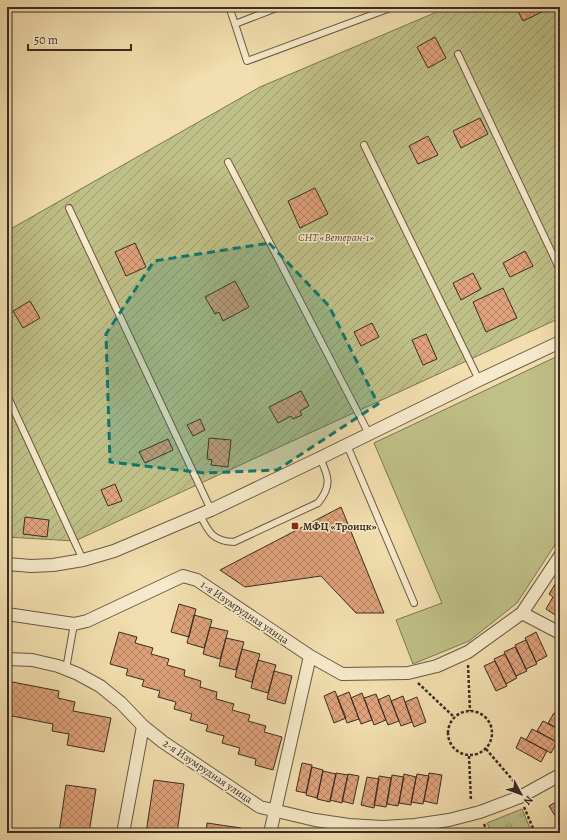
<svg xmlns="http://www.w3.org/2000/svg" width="567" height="840" font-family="Alegreya,serif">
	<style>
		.grass { fill: #bfc087; stroke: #7c7656 }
		.park { fill: url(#park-tufts); stroke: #7c7656 }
		.garden { fill: url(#garden-furrows); stroke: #7c7656 }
		.building { fill: url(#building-cross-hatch); stroke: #392d24 }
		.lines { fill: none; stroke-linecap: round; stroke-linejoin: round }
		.lane-casing { stroke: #675946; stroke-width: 8 }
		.street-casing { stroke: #675946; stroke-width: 14 }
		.path { stroke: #392d24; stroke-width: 2.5; stroke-dasharray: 3 2; stroke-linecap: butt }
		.lane { stroke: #f7eaca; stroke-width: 6 }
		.street { stroke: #f7eaca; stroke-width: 12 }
		.marked { fill: #0f766e; fill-opacity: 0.2; stroke: #0f766e; stroke-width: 3; stroke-dasharray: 8 5; stroke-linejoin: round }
		.poi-dot { fill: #8f2418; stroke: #f7eaca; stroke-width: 1.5 }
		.labels { text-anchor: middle; stroke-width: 3; stroke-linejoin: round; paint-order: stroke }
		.park-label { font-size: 11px; font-style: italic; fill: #544a38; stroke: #f7eaca }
		.poi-label { font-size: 11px; font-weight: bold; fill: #392d24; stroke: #f7eaca; text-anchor: start }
		.street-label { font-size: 11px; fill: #392d24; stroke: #f7eaca }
	</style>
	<defs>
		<pattern id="park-tufts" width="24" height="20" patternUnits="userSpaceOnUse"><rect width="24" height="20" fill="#bfc087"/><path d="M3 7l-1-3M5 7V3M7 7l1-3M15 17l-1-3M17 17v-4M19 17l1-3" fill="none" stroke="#9c9c6e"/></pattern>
		<pattern id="garden-furrows" width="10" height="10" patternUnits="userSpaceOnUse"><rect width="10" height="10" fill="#bfc087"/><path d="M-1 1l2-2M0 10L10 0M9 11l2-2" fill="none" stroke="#9c9c6e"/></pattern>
		<pattern id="building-cross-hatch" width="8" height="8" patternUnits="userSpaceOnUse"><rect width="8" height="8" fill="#dfa27a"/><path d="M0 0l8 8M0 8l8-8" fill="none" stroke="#b68464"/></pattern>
	</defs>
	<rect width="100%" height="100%" fill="#f2deae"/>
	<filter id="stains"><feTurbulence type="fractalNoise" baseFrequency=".005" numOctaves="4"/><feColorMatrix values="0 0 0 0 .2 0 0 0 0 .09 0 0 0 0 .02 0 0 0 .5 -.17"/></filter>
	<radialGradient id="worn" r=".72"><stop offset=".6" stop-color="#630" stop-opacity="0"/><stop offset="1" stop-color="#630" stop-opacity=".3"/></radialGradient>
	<path class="grass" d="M560,355v182l-43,66 -48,38 -56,23 -17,-44 46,-17 -68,-160z"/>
	<path class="park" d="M522,809l10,24h-40l-5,-10z"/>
	<path class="garden" d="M446,7h114v311l-485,223 -68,-4v-306l253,-144 172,-73z"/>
	<path class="building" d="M516,7h36l-29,14z
		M435,37l11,21 -18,10 -11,-21z
		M480,118l8,16 -27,14 -8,-17z
		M428,136l10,19 -20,9 -9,-18z
		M315,188l13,26 -28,14 -12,-27z
		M135,243l11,24 -20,9 -11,-24z
		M525,251l8,15 -23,11 -7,-14z
		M473,273l8,16 -20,11 -8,-17z
		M235,281l14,26 -26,14 -4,-9 -4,2 -10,-17z
		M503,288l14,30 -31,14 -13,-30z
		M30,301l10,17 -17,10 -10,-17z
		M372,323l7,14 -18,9 -7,-14z
		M426,334l11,25 -14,6 -11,-25z
		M301,391l8,15 -9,5 2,4 -9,4 -2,-3 -13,7 -9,-16z
		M200,419l5,11 -12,6 -6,-11z
		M209,438l22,2 -3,27 -17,-2 1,-5 -5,-1z
		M168,439l5,11 -28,13 -6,-11z
		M115,484l7,17 -14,5 -7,-16z
		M341,507l43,106h-28l-35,-37 -76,11 -25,-17z
		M25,517l24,3 -2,17 -24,-3z
		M557,581l3,2v35l-14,-9 7,-12 -4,-3z
		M179,604l17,5 -7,28 -18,-5z
		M194,615l18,5 -8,28 -17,-5z
		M210,627l18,4 -8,28 -17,-5z
		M119,632l18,5 -2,6 18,5 -2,6 18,5 -2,6 18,5 -1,6 17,5 -1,6 17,5 -1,7 18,5 -2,6 18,5 -2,6 18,5 -2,6 18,5 -9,33 -18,-5 1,-6 -18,-5 2,-6 -18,-5 2,-7 -18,-5 2,-6 -18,-5 2,-6 -18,-5 2,-7 -18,-5 2,-6 -18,-5 2,-6 -18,-5 2,-6 -18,-5z
		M536,632l11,24 -11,6 -11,-24z
		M226,638l18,4 -8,28 -17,-4z
		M526,640l11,24 -11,5 -11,-24z
		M515,647l12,24 -11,5 -12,-24z
		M242,649l18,5 -8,28 -17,-5z
		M505,654l12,24 -11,6 -12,-25z
		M258,660l18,5 -8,28 -17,-5z
		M495,661l12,25 -11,5 -12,-25z
		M274,671l18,5 -7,28 -18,-5z
		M7,681l52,10 -1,7 17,4 -2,9 38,7 -7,34 -37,-7 2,-11 -17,-3 1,-7 -46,-9z
		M335,691l11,27 -12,5 -10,-27z
		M349,692l10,27 -12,4 -10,-26z
		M362,693l10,27 -11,4 -10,-26z
		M376,694l10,26 -12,5 -10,-27z
		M389,695l10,26 -11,4 -10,-25z
		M403,696l9,26 -11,4 -10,-25z
		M417,697l9,25 -12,5 -9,-25z
		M554,713l6,3v14l-12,-7z
		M543,721l17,9v14l-23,-13z
		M532,729l25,13 -6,11 -25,-13z
		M521,737l26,14 -6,11 -25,-14z
		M302,763l10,2 -6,28 -10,-2z
		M312,767l11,3 -6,28 -11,-3z
		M323,771l13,3 -6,28 -13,-3z
		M336,773l12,2 -6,28 -12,-3z
		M429,773l13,2 -5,29 -13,-3z
		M348,774l11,2 -6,28 -11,-3z
		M404,774l12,3 -5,28 -12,-2z
		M417,774l12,2 -6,28 -12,-2z
		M392,775l12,2 -6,29 -11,-2z
		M379,776l12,2 -5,29 -12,-2z
		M367,777l12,2 -5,29 -13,-3z
		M154,780l30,4 -7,49h-31z
		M66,785l30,4 -7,44h-30z
		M560,800v24l-11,-18z
		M207,823l34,5v5h-35z"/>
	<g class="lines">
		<defs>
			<path id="lane" d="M229,7l6,17 44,-17
				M235,24l12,37 146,-54
				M458,54l102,216
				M364,145l115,235
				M228,162l141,272
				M69,208l142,302
				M7,395l76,165
				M347,445l67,158
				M200,515c9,18 13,26 34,27l84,-39c14,-17 11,-26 2,-45
				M66,669l8,-45"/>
			<path id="street" d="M7,564l24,2 22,-1 30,-5 31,-9 97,-41 109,-52 159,-78 81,-38
				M522,613l38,20
				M7,614l67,10 13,-3 96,-45 14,4 113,76 -40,177
				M310,656l32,18 66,-1 29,-7 31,-14 54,-39 38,-57
				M7,659l25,1 26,6 20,8 22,12 21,17 22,23 20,16 97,65 55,13 34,5 34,2 32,-2 34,-5 31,-8 40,-15 40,-22
				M123,833l20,-107"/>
		</defs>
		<use href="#lane" class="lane-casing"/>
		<use href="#street" class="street-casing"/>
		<path class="path" d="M468,665l2,46
			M418,683l36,34
			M448 733a22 22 0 1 1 44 0a22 22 0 1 1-44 0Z
			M486,749l31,36
			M469,756l2,45
			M524,807l11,26
			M484,824l4,9"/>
		<use href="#lane" class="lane"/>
		<use href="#street" class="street"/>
	</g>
	<path class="marked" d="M269,243l60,63 49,98 -101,66 -73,3 -94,-11 -4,-128 48,-73z"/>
	<rect class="poi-dot" x="291" y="522" width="8" height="8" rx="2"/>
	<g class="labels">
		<g class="park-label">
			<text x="336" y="241">СНТ «Ветеран-1»</text>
		</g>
		<g class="poi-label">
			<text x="303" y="530">МФЦ «Троицк»</text>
		</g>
		<g class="street-label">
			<text transform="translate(245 612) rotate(34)" y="4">1-я Изумрудная улица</text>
			<text transform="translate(208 771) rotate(34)" y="4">2-я Изумрудная улица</text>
		</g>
	</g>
	<rect width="567" height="840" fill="none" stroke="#f2deae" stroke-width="24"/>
	<rect x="8" y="8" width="551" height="824" fill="none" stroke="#392d24" stroke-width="2"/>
	<rect x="12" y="12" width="543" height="816" fill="none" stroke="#392d24"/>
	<g transform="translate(521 794) rotate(131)" stroke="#f7eaca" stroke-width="3" paint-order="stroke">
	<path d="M0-3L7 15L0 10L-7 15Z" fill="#392d24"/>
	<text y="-6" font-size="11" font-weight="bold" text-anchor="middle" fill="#392d24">N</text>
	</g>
	<path d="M28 44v6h103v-6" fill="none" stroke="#392d24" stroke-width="2"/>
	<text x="34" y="44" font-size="12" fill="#392d24" stroke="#f7eaca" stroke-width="3" paint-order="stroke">50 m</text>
	<rect width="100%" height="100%" filter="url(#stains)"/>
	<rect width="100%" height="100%" fill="url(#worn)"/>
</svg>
